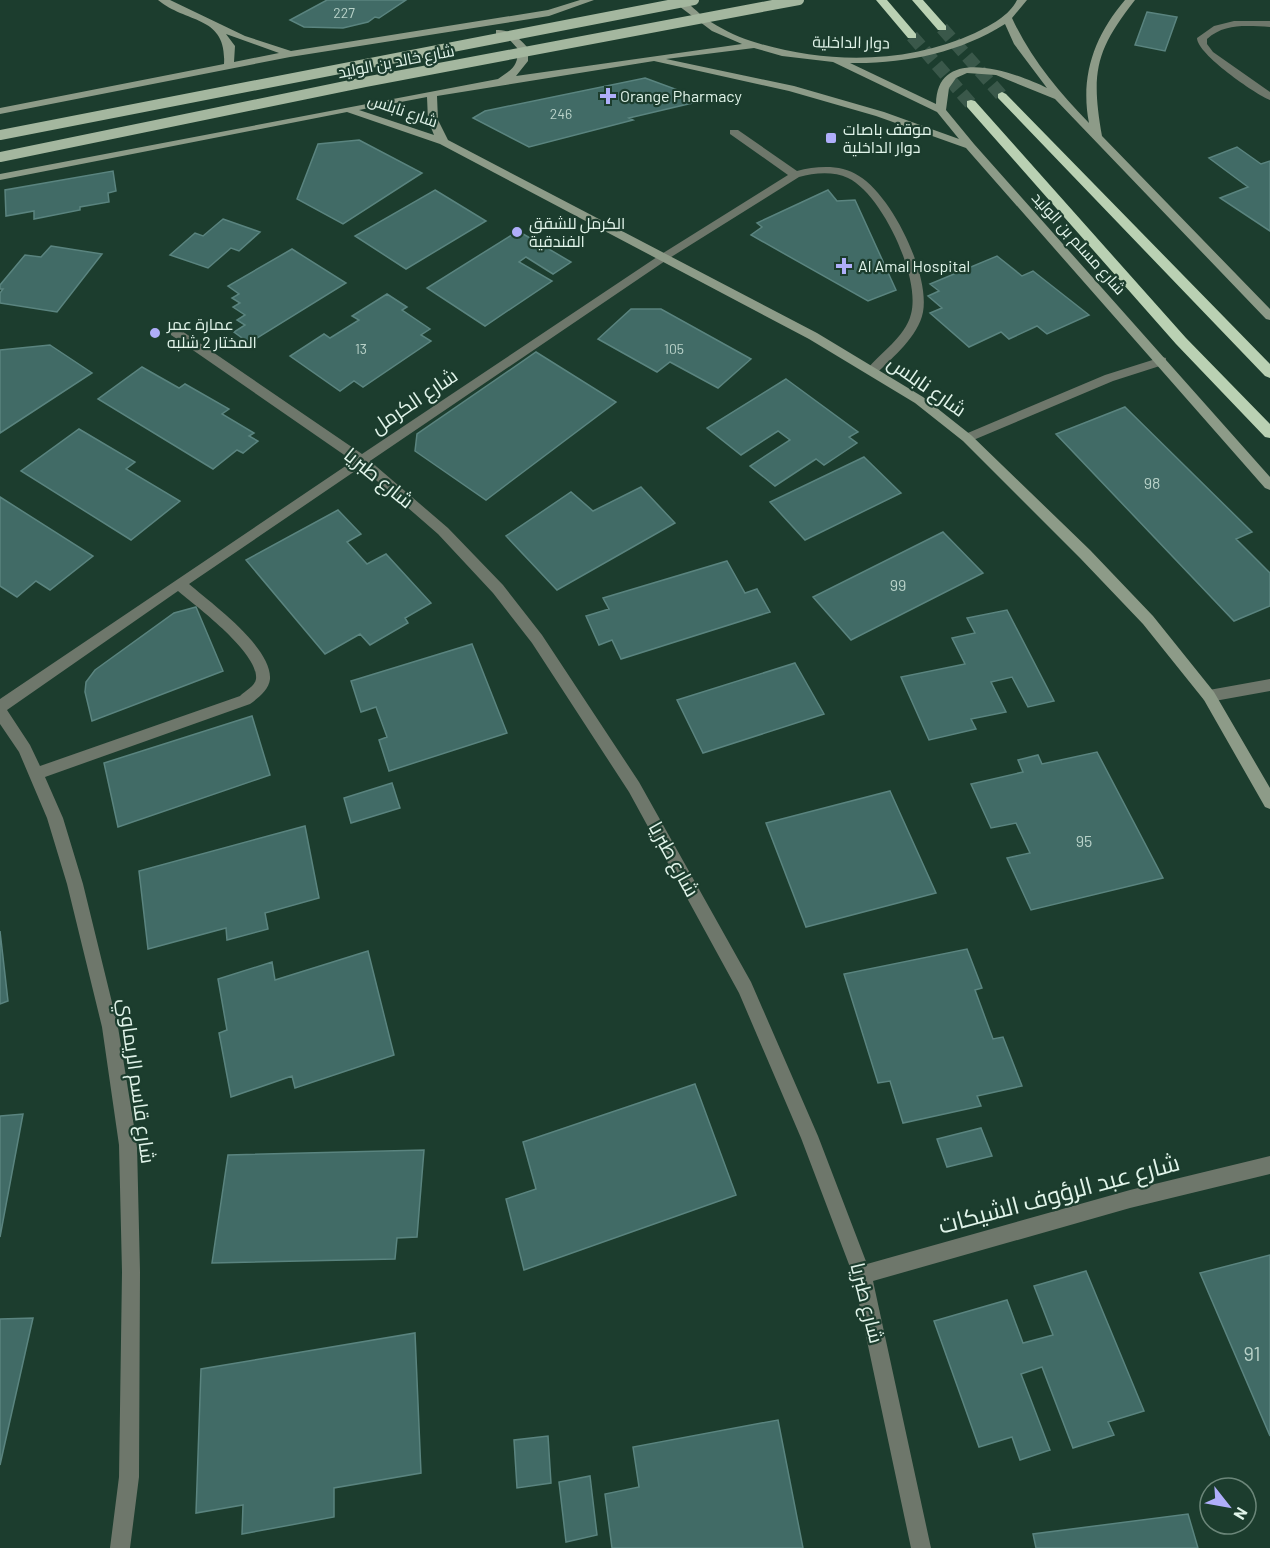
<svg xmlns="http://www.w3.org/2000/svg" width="1270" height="1548" font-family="Barlow,Cairo,sans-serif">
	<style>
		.building { fill: #416b66; stroke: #5a847f; stroke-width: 1.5 }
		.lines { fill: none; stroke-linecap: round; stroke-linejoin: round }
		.highway-tunnel { stroke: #3a584a; stroke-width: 13; stroke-dasharray: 13 6; stroke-linecap: butt }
		.street { fill: #6e776b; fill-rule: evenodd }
		.secondary { fill: #8d9b88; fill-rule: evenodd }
		.highway { fill: #bad1b3; fill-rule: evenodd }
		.primary-bridge { stroke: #a4b79f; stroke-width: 10 }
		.poi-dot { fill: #afaefa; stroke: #1c3d2e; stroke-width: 2 }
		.labels { text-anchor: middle; stroke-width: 4.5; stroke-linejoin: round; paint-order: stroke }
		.far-number-label { font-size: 14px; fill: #b9d2c9 }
		.far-street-label { font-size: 16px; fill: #e1f4ea; stroke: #1c3d2e }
		.far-poi-label { font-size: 16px; fill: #e1f4ea; stroke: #1c3d2e; text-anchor: start }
		.number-label { font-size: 16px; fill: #b9d2c9 }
		.street-label { font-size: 20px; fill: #e1f4ea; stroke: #1c3d2e }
		.near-number-label { font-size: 20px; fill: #b9d2c9 }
		.near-street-label { font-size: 24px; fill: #e1f4ea; stroke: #1c3d2e }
	</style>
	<rect width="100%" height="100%" fill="#1c3d2e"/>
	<path class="building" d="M327,0h79l-27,18 -4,-1 -7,5 -25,6 -39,-1 -14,-7z
		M1147,12l30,5 -12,34 -30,-6z
		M645,78l60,22 -76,18 4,2 -104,27 -56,-29 12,-7z
		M359,140l63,33 -79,51 -46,-25 21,-55z
		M1237,147l24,17 9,-3v70l-50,-33 28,-11 -39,-29z
		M113,171l3,20 -8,2 1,9 -29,5v3l-46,9v-8l-28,5 -1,-26z
		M435,190l51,31 -80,48 -51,-33z
		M828,190l9,11 18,-1 41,90 -28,11 -117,-66 11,-8 -5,-4z
		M223,219l37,13 -21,19 -8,-3 -23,20 -38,-13 25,-22 8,3z
		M518,231l53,31 -18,12 -27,-17 -7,5 33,19 -67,45 -58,-38z
		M51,246l51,8 -45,58 -57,-9v-10l3,-4h-3v-4l25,-30 16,2z
		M292,249l54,34 -97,60 -15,-11 11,-7 -8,-5 8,-5 -12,-8 7,-4 -8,-5 7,-4 -11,-8z
		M997,256l25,20 11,-5 56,44 -42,19 -10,-8 -28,13 -8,-7 -32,15 -39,-34 12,-5 -14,-12 11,-5 -9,-7z
		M387,294l20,13 -5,3 28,19 -9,6 10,6 -68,46 -9,-6 -14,10 -50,-35 34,-22 6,4 29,-18 -7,-4z
		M631,309h30l90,50 -33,29 -48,-26 -13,10 -59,-33z
		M50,345l42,28 -92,60v-83z
		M536,352l80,50 -130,98 -71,-49 2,-17z
		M142,367l37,21 6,-4 44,25 -7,5 32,19 -5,3 9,5 -15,12 -6,-3 -24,19 -115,-70z
		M786,379l72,53 -9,5 8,6 -33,22 -8,-6 -41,27 -25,-20 40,-26 -12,-9 -37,24 -34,-27z
		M1125,407l127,125 -16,7 34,34v33l-36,15 -178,-187z
		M79,429l56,33 -9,7 54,32 -49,39 -110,-69z
		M864,457l37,36 -96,47 -35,-38z
		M641,487l34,36 -118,67 -51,-54 65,-44 22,19z
		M0,497l93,59 -43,34 -14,-9 -19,16 -17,-11z
		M338,510l23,24 -14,8 20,22 19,-10 45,49 -26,15 3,5 -38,22 -10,-11 -35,20 -79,-94z
		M943,532l40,41 -132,67 -38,-43z
		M727,561l18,32 12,-4 13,23 -149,47 -9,-19 -13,5 -13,-29 23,-7 -6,-11z
		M196,607l27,64 -131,50 -7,-29 1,-10 9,-12 79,-57z
		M1007,610l47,91 -26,6 -16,-30 -21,5 15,30 -35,7 5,10 -47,11 -28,-63 64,-13 -13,-26 23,-5 -8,-15z
		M472,644l35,89 -118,38 -10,-31 8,-3 -11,-30 -15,5 -10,-31z
		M795,663l29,51 -121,39 -26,-53z
		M252,716l18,59 -152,52 -14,-64z
		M1097,752l66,126 -132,32 -24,-52 23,-5 -14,-30 -25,5 -20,-44 52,-12 -5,-12 20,-5 4,9z
		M392,783l8,25 -49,15 -7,-25z
		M890,791l46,102 -130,34 -40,-104z
		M305,826l14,72 -54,15 3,16 -41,11 -1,-12 -78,21 -9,-78z
		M0,931l8,70 -8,3z
		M967,949l15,39 -7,2 18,49 10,-2 19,49 -45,10 4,10 -78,17 -13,-42 -12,2 -34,-109z
		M368,951l26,104 -99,33 -3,-12 -61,21 -12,-64 8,-3 -9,-51 54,-17 3,18z
		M695,1084l41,111 -212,75 -18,-71 30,-10 -13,-47z
		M23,1114l-23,123v-121z
		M981,1128l11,28 -45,11 -10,-28z
		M424,1150l-7,87 -20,1 -2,21 -183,4 16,-108z
		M1270,1255v181l-70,-163z
		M1086,1271l58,140 -36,11 6,13 -41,13 -31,-81 -21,7 29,76 -30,10 -8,-23 -33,10 -45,-126 73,-21 16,43 30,-8 -19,-49z
		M33,1318l-33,147v-146z
		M415,1333l6,140 -87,15v29l-92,17 1,-29 -47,8 5,-144z
		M778,1420l25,128h-191l-7,-54 34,-7 -6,-40z
		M548,1436l3,47 -34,5 -3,-48z
		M590,1476l7,59 -31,7 -7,-60z
		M1188,1514l10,34h-162l-3,-14z"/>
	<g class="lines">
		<path class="highway-tunnel" d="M942,28l60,68
			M912,36l59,68"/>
		<path class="street" d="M1234,21h36v6c-23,-1 -45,-4 -63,12v5l6,8 57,40v8c-15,-6 -73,-46 -73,-62l17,-12z
			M730,130h8l59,41c20,-5 44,-7 62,5 33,20 71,98 64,136 -5,25 -30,45 -47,62h-8l-2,-3c14,-19 39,-33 45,-57 10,-36 -29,-120 -63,-136 -15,-7 -34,-5 -49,-1l-131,82 -298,202 78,67 55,57 39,50 97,147 112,200 67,154 49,128 263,-74 140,-34v18l-140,34 -257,73 58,267h-20l-58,-273 -52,-137 -62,-145 -110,-201 -97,-149 -39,-50 -55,-59 -77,-67 -172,117c22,19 83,63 81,95 -1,11 -12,19 -20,25l-205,73 18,41 20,66 35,143 19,118 3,127 -1,205 -9,71h-20l9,-71 3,-205 -3,-127 -17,-118 -35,-143 -20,-66 -28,-66 -19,-28v-25l353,-238 -182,-126v-6h8l183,125 298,-199 128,-80 -58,-41zM178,591c19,16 81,62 78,88 -1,7 -11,12 -16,17l-200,70 -10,-21 -23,-35z
			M1162,357l4,1v6l-53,17 -142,60 -4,1 -6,-4 2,-3 142,-60z
			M1270,679v12l-61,11 -5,-2 -2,-4 2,-4 5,-2z"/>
		<path class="secondary" d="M158,0h12l75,36 46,15 257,-41 32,-10h14l-45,16 -259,41 -290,57v-6l224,-44c3,-49 -37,-40 -66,-64zM226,34l53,19 -45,9 1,-16z
			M671,0c4,0 7,0 10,0 8,2 18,14 25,19 14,9 29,17 45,22 72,23 154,24 224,-8 16,-8 34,-17 42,-33h10l-15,18c19,41 46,73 77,105 -9,-46 5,-87 36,-123h10c-40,51 -44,73 -33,136l168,173v11l-4,-1 -211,-220 -59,-24 -29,-2 -11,5 -7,10 -3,22 28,34 296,333v13l-5,-2 -299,-340 -90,-32 -87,-25 -135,-30 -217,35 1,24 10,20 369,193 106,64 48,38 119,115 63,66 61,76 56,96v21l-5,-2 -61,-107 -61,-76 -63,-66 -117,-117 -48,-38 -106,-64 -369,-195 -93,-32 -347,68v-6l498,-95c14,-10 20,-12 20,-30l-10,-11 -12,-4v-4c14,-1 23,8 32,18v13l-12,15 226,-32 -30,-13zM1005,24l9,20 33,44c-31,-15 -110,-45 -111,16l-86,-41c54,1 109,-10 155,-39zM754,48l28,8 51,6 104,50 22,27 -75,-27 -90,-26 -128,-27zM427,97l1,23 6,15 -75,-25z"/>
		<path class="highway" d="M876,0h11l29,34v4h-8z
			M912,0h11l23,26v4h-8z
			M1002,92l4,2 264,270v14l-5,-2 -267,-278v-4z
			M971,100l4,1 211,237 84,86v14l-5,-1 -89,-93 -209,-237v-6z"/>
		<path class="primary-bridge" d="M0,135l694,-135
			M0,157l365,-75 434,-82"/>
	</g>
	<g class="poi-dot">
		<path d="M605 87h6v6h6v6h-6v6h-6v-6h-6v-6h6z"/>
		<rect x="825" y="132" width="12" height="12" rx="3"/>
		<circle cx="517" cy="232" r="6"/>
		<path d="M841 257h6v6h6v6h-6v6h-6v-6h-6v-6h6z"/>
		<circle cx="155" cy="333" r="6"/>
	</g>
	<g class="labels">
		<g class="far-number-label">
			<text x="344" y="18">227</text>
			<text x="561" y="119">246</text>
			<text x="361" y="354">13</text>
			<text x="674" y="354">105</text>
		</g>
		<g class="far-street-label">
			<text transform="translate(851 42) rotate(1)" y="6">دوار الداخلية</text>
			<text transform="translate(396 61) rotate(-11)" y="6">شارع خالد بن الوليد</text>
			<text transform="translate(403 110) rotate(19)" y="6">شارع نابلس</text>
			<text transform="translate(1079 243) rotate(48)" y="6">شارع مسلم بن الوليد</text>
		</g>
		<g class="far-poi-label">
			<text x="620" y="102">Orange Pharmacy</text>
			<text x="843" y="135">موقف باصات<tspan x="843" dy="18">دوار الداخلية</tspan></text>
			<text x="529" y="229">الكرمل للشقق<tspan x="529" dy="18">الفندقية</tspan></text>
			<text x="858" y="272">Al Amal Hospital</text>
			<text x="167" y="330">عمارة عمر<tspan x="167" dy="18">المختار 2 شلبه</tspan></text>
		</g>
		<g class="number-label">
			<text x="1152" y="489">98</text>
			<text x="898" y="591">99</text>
			<text x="1084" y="847">95</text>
		</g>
		<g class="street-label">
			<text transform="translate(927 386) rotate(35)" y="7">شارع نابلس</text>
			<text transform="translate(414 401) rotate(-34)" y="7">شارع الكرمل</text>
			<text transform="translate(379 478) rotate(39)" y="7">شارع طبريا</text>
			<text transform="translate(674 859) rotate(61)" y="7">شارع طبريا</text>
			<text transform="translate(137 1081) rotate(82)" y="7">شارع قاسم الريماوي</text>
			<text transform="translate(867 1303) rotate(76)" y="7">شارع طبريا</text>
		</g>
		<g class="near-number-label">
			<text x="1252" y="1361">91</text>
		</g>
		<g class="near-street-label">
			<text transform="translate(1059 1194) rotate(-15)" y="8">شارع عبد الرؤوف الشيكات</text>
		</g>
	</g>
	<g transform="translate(1228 1506) rotate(121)"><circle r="28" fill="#1c3d2e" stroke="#6b8679" stroke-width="1.5"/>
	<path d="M0-4.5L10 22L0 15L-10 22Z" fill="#afaefa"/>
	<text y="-9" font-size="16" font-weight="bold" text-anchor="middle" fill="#e1f4ea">N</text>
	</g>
</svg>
